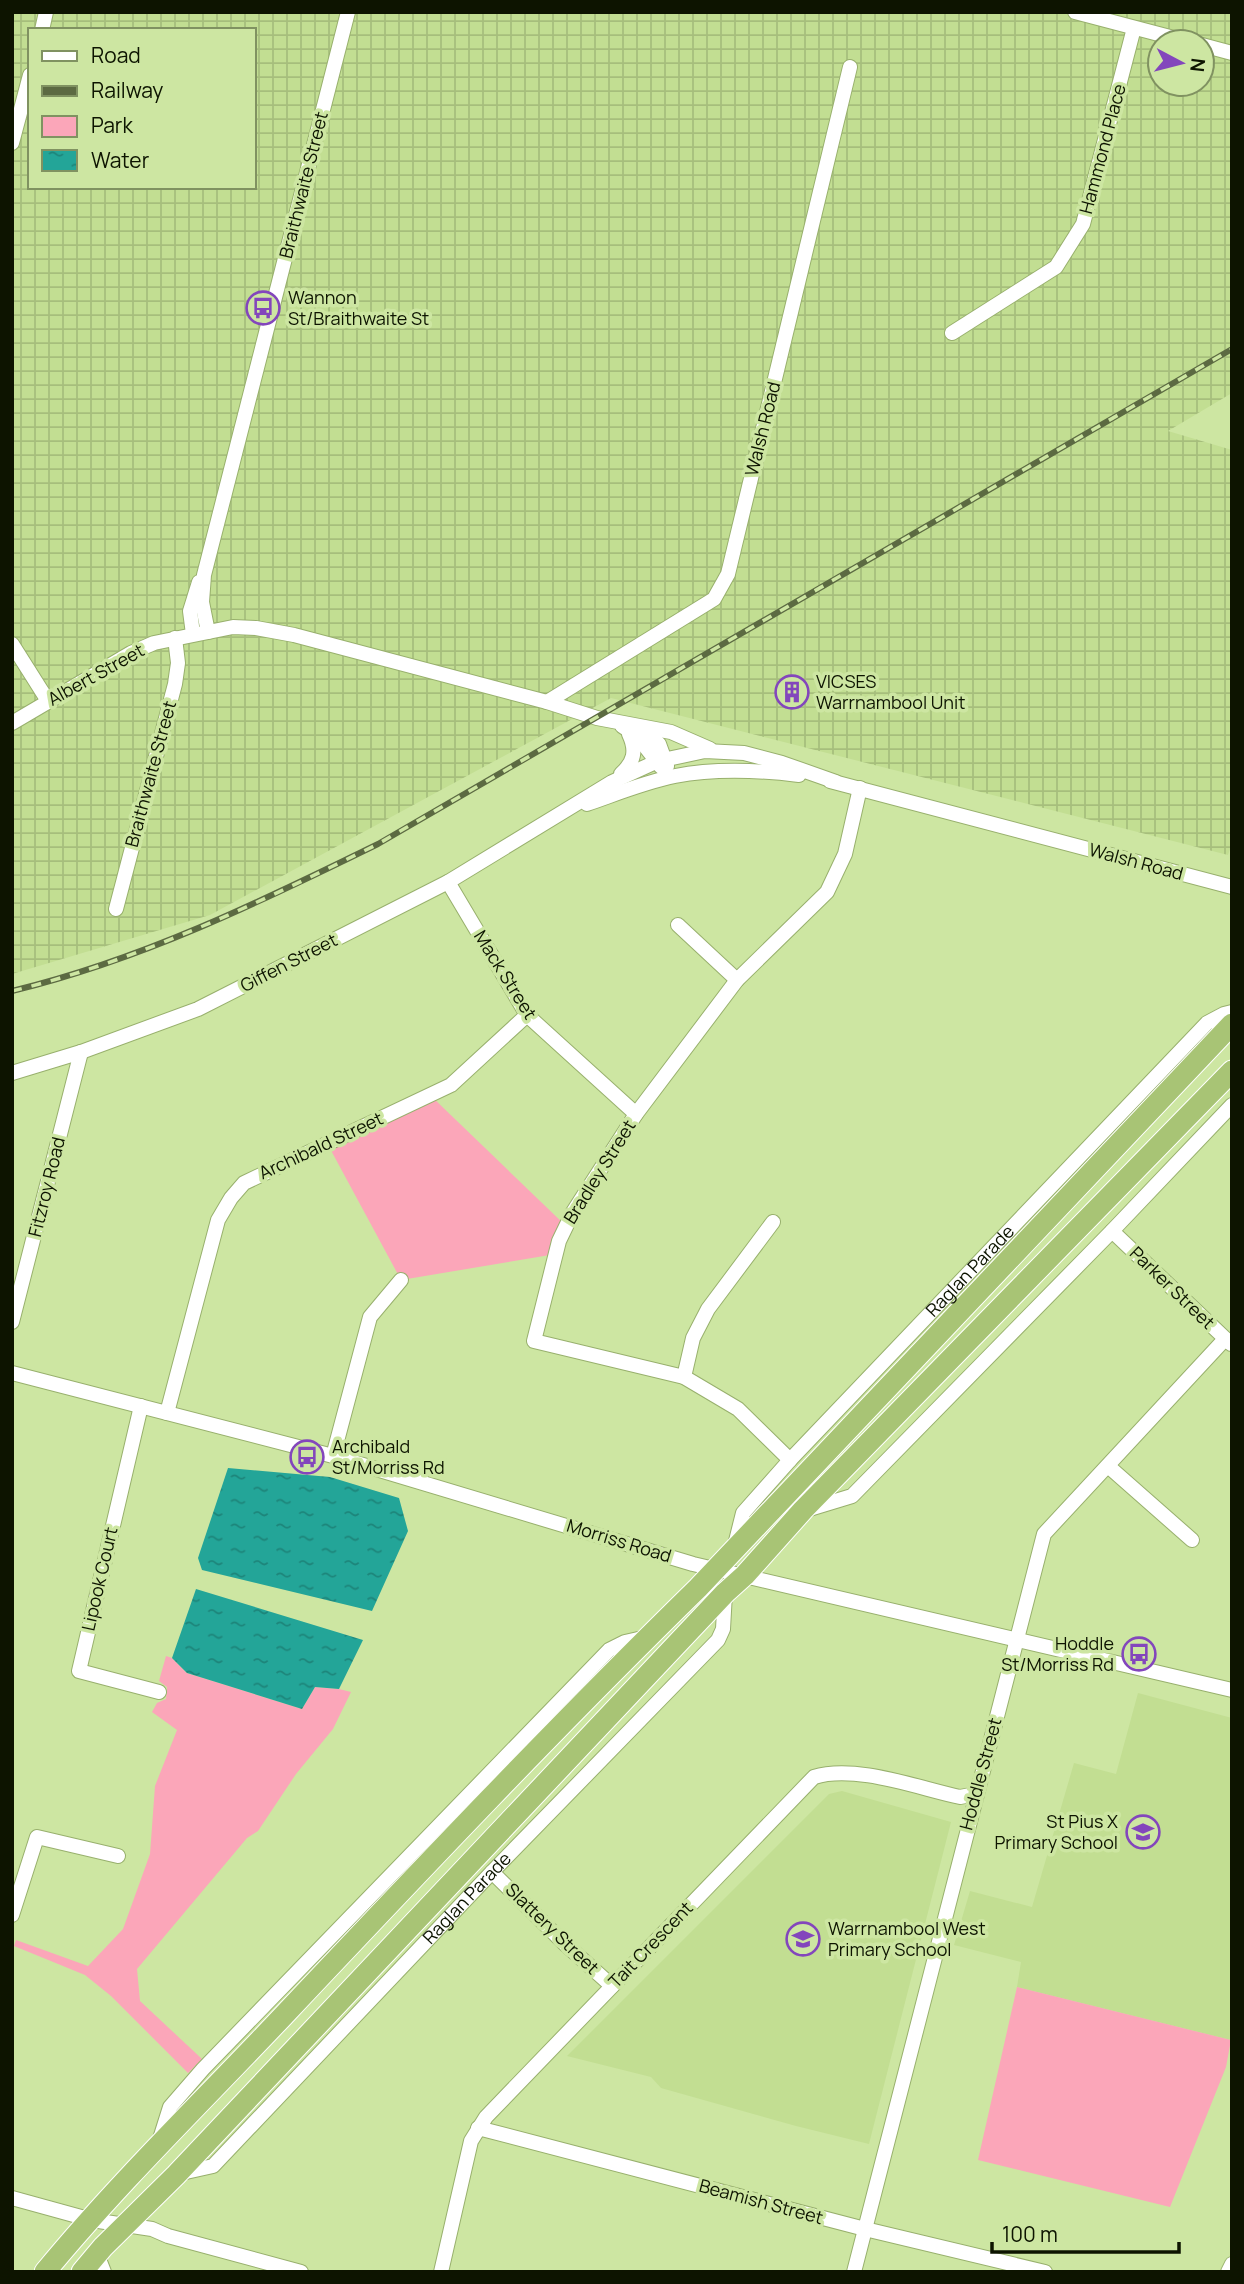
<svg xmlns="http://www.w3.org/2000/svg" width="1244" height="2284" font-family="Manrope,sans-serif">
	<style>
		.built { fill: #c2de92 }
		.industrial { fill: url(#industrial-grid); fill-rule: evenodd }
		.green { fill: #fba6b9 }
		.water { fill: url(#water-ripples) }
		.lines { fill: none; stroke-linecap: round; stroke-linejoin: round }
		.minor-casing { stroke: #98b06d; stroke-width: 16 }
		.highway-casing { stroke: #fff; stroke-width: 23 }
		.minor { stroke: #fff; stroke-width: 14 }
		.highway { stroke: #a8c475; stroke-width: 21 }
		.rail-casing { stroke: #5c6a42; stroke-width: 6 }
		.rail { stroke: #cde6a2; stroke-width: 3.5; stroke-dasharray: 10; stroke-linecap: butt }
		.labels { text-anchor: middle; stroke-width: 7; stroke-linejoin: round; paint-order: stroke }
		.street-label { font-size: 18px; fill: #0d1400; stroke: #cde6a2 }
		.poi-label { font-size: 18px; fill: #0d1400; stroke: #cde6a2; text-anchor: start }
	</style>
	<defs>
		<pattern id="industrial-grid" width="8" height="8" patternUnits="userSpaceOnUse" patternTransform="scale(1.75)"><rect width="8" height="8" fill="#c2de92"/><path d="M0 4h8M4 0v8" fill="none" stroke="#a6be7c"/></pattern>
		<pattern id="water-ripples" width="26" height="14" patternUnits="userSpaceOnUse" patternTransform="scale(1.75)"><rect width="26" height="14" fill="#23a598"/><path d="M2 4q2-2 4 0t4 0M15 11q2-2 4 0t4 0" fill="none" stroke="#1d857a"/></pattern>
	</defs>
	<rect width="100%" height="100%" fill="#cde6a2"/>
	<path class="built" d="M1138,1693l94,25 -1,322 -214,-53 4,-25 -67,-17 16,-54 62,16 42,-144 42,11z
		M842,1791l109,31 -82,322 -73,-18 -135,-38 -10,-11 -84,-21 262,-262z"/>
	<path class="industrial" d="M12,12h1220v381l-64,38 64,19v393l-4,12 -617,-157 -401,217 -198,59zM30,30h224v157h-224zM1160,42h42v42h-42z"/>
	<path class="green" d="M430,1095l136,131 -10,28 -155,26 -74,-137z
		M166,1656l6,2 15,15 115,36 13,-22 24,2 12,3 -18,37 -37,45 -38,57 -11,7 -110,131 3,32 62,58 -14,14 -77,-77 -26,-21 -71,-29 2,-6 72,26 35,-37 27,-75 5,-68 22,-56 -25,-18 5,-9 9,-4 1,-12 -8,-6z
		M1017,1987l214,53 -5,27 -56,140 -192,-47z"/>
	<path class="water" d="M228,1468l102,9 69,21 9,33 -36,80 -170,-41 -4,-12z
		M196,1589l167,51 -24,49 -24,-2 -13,22 -115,-36 -15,-15z"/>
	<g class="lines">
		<defs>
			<g id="minor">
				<path d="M1075,12l114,30"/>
				<path d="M42,30l4,-18"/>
				<path d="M1202,45l30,8"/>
				<path d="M12,143l18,-68"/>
				<path d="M952,333l104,-66 27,-43 51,-196"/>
				<path d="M208,632l-6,-30 2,-27 144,-563"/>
				<path d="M193,634l-3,-23 9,-29"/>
				<path d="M12,644l36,57"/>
				<path d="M547,702l167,-103 14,-25 122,-507"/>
				<path d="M12,723l119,-70 23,-10 79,-16 23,1 38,7 253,67 50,16 74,14 39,17"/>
				<path d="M622,726l15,10 24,31"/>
				<path d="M644,728l15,16 8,22"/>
				<path d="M621,774c13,-12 16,-23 8,-40"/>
				<path d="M830,781l402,106"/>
				<path d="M587,804c29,-10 58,-22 88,-28 41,-8 83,-6 124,-1"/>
				<path d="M448,882l79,133 109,99"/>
				<path d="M116,909l59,-225 3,-21 -3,-25"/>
				<path d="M678,925l59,55"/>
				<path d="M12,1073l69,-21 117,-43 250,-127 164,-100 46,-21 47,-10 39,2 38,10 54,19"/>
				<path d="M1112,1231l119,113"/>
				<path d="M12,1322l69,-270"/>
				<path d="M12,1373l321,83 360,108 539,126"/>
				<path d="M684,1377l9,-39 15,-29 65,-87"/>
				<path d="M141,1406l-62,265 80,21"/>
				<path d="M167,1413l51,-193 13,-22 13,-15 207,-98 76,-70"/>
				<path d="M333,1456l37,-139 31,-37"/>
				<path d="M790,1460l-52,-51 -54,-32 -150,-36 25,-100 14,-29 63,-98 101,-134 90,-88 18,-38 15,-66"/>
				<path d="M1108,1466l84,74"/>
				<path d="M806,1510l46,-14 260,-265 120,-126"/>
				<path id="s1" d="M734,1549l9,-36 47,-53 417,-437 17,-9 8,-2"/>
				<path d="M492,1872l73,72 47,42"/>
				<path d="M12,1915l25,-78 81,19"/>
				<path d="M478,2128l387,101 180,43"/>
				<path d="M159,2142l11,-35 33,-38 406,-419 16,-8 22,-5"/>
				<path id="s2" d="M177,2174l36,-8 279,-294 226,-232 5,-11 2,-36"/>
				<path d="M12,2198l80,22 60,9 16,7 133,36"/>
				<path d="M97,2254l7,18"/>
				<path d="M441,2272l30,-131 15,-24 328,-340c41,-13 104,11 146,20l16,-3"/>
				<path d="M854,2272l190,-738 181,-195"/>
				<path d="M1228,2272l4,-8"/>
			</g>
			<path id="highway" d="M45,2272c75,-91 161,-174 241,-259 135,-143 271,-287 412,-425l534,-564
				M82,2272l21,-25 73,-72 549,-582 20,-18 58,-65 429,-439"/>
		</defs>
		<use href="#minor" class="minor-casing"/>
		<use href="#highway" class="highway-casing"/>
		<use href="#minor" class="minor"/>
		<use href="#highway" class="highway"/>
		<defs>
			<path id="rail" d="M12,991c129,-31 248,-89 366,-147l854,-495"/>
		</defs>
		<use href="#rail" class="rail-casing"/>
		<use href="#rail" class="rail"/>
	</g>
	<defs>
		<symbol id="bus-ring" viewBox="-11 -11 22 22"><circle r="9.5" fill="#cde6a2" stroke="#8346bc" stroke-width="1.5"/><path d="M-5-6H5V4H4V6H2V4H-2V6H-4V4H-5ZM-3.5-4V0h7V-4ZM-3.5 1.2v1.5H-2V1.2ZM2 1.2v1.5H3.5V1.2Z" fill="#8346bc"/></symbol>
		<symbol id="building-ring" viewBox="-11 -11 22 22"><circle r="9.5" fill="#cde6a2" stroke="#8346bc" stroke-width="1.5"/><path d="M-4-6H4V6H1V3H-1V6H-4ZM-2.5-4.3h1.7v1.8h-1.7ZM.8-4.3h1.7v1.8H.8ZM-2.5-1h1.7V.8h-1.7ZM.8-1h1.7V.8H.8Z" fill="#8346bc"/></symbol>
		<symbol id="university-ring" viewBox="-11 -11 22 22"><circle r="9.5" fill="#cde6a2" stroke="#8346bc" stroke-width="1.5"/><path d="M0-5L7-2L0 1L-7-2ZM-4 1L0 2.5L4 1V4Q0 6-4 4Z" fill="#8346bc"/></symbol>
		<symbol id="school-ring" viewBox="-11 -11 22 22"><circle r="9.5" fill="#cde6a2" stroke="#8346bc" stroke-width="1.5"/><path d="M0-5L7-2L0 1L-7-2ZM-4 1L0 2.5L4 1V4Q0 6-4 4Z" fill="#8346bc"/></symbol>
	</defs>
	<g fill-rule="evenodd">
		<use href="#bus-ring" x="244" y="289" width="38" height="38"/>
		<use href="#building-ring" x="773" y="673" width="38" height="38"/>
		<use href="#bus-ring" x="288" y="1438" width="38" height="38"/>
		<use href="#bus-ring" x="1120" y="1635" width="38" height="38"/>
		<use href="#university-ring" x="1124" y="1813" width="38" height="38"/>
		<use href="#school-ring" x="784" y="1920" width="38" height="38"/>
	</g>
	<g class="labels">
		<g class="street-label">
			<text transform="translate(1103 149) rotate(-75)" y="6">Hammond Place</text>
			<text transform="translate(304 185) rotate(-76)" y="6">Braithwaite Street</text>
			<text transform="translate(763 429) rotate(-76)" y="6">Walsh Road</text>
			<text transform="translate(96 675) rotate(-29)" y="6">Albert Street</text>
			<text transform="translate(151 774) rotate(-75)" y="6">Braithwaite Street</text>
			<text transform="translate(1136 862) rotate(15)" y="6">Walsh Road</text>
			<text transform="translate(289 963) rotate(-27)" y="6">Giffen Street</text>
			<text transform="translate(505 975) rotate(58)" y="6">Mack Street</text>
			<text transform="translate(321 1146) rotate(-25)" y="6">Archibald Street</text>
			<text transform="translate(600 1172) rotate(-58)" y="6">Bradley Street</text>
			<text transform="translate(47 1187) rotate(-76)" y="6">Fitzroy Road</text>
			<text dy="6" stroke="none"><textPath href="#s1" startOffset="369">Raglan Parade</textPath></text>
			<text transform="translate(1172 1288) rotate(44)" y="6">Parker Street</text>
			<text transform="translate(619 1541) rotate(17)" y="6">Morriss Road</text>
			<text transform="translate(100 1579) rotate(-77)" y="6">Lipook Court</text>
			<text transform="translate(981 1774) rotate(-75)" y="6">Hoddle Street</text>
			<text dy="6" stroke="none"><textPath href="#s2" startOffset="406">Raglan Parade</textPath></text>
			<text transform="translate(552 1929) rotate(44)" y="6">Slattery Street</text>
			<text transform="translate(651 1945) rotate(-46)" y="6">Tait Crescent</text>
			<text transform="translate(761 2202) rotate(15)" y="6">Beamish Street</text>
		</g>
		<g class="poi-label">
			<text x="288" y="304">Wannon<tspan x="288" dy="21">St/Braithwaite St</tspan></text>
			<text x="816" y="688">VICSES<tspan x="816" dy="21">Warrnambool Unit</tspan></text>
			<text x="332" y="1453">Archibald<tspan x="332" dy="21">St/Morriss Rd</tspan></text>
			<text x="1114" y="1650" text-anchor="end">Hoddle<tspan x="1114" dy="21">St/Morriss Rd</tspan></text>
			<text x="1118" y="1828" text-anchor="end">St Pius X<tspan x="1118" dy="21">Primary School</tspan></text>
			<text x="828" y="1935">Warrnambool West<tspan x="828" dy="21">Primary School</tspan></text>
		</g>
	</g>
	<rect width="1244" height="2284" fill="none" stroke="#0d1400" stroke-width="28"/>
	<rect x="28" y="28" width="228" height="161" fill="#cde6a2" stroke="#809261" stroke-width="2"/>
	<rect x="42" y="51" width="35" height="10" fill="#ffffff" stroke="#809261" stroke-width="2"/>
	<text x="91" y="63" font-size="21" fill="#0d1400">Road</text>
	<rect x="42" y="86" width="35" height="10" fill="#5c6a42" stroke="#809261" stroke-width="2"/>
	<text x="91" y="98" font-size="21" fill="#0d1400">Railway</text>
	<rect x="42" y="116" width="35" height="21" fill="#fba6b9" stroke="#809261" stroke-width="2"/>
	<text x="91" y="133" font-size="21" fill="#0d1400">Park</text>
	<rect x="42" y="150" width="35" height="21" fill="url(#water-ripples)" stroke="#809261" stroke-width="2"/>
	<text x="91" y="168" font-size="21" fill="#0d1400">Water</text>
	<g transform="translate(1181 63) rotate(97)"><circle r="33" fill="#cde6a2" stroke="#809261" stroke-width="2"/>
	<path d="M0-5L12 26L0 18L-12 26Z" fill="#8346bc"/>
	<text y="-10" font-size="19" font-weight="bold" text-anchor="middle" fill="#0d1400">N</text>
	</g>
	<path d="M992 2242v10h187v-10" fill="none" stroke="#0d1400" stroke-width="3.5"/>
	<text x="1002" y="2242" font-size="21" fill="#0d1400" stroke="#cde6a2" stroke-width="5" paint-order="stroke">100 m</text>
</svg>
